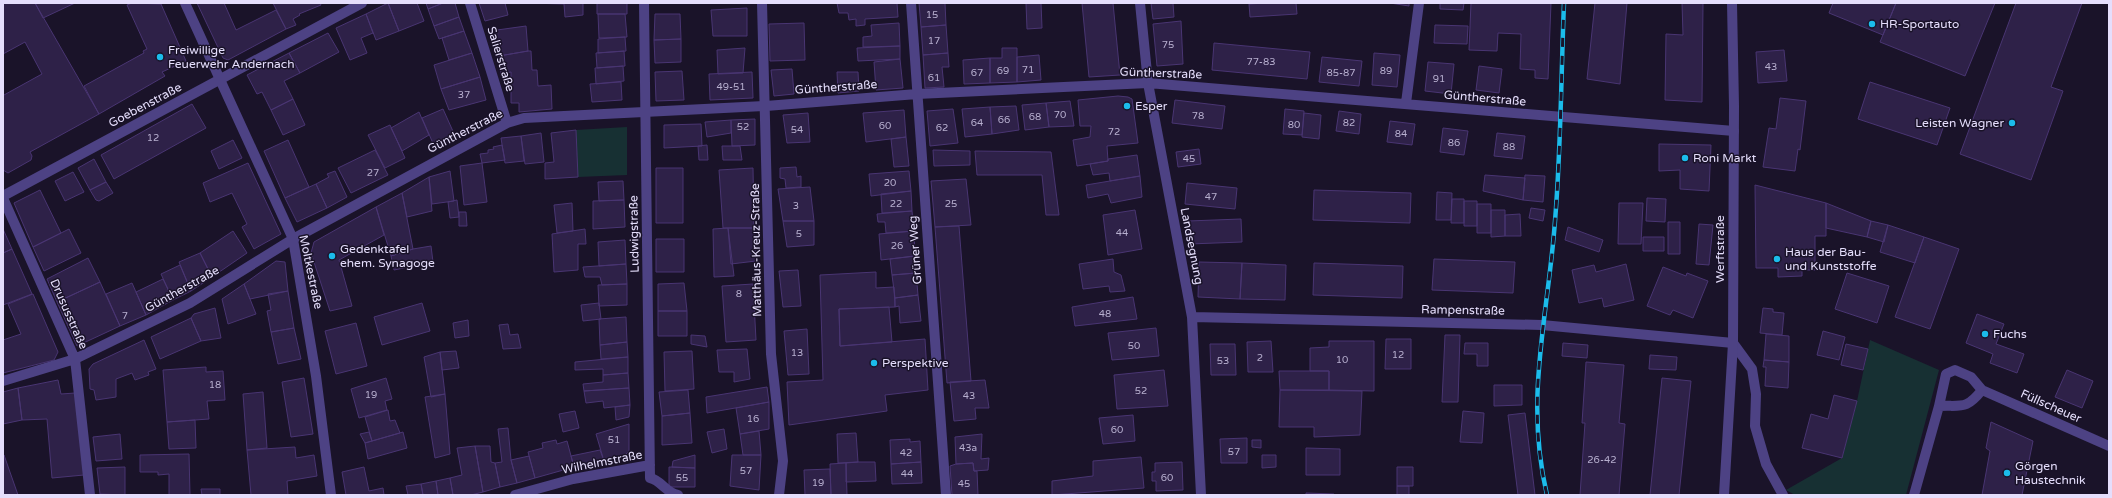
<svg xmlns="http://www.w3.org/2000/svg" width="2112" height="498" font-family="'Varela Round',sans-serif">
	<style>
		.green { fill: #173033 }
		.building { fill: #2e2148; stroke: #493572 }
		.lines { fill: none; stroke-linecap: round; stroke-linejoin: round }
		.minor { stroke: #4d4284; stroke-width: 10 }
		.tertiary { stroke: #4d4284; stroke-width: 10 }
		.rail-casing { stroke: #1bbceb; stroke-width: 4.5 }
		.rail { stroke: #1a1329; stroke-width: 3; stroke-dasharray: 9; stroke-linecap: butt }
		.poi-dot { fill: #1bbceb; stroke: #1a1329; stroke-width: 1.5 }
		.labels { text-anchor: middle; stroke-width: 3; stroke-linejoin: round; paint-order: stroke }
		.number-label { font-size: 10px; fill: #b7afcf }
		.poi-label { font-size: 12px; fill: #e5defc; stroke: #1a1329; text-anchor: start }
		.street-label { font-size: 12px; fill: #e5defc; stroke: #1a1329 }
	</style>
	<rect width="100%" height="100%" fill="#1a1329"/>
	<path class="green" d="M627,127v48l-49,2 -2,-47z
		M1870,340l69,30 -33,125h-111l-9,-5 56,-32 15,-57z"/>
	<path class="building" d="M3,3h32l64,111 -69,38 2,4 -1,4 -23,13 -5,-3v-76l1,1 38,-21 -17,-32 -22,12z
		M35,3h40l-32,15z
		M132,3l29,1 25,57 -24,11 3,4 -66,38 -15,-28 60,-33 -1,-2 4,-2 -20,-44z
		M197,3h27l12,27 40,-20 10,19 -58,31 -5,-2z
		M273,3h47l1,2 -22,9 1,1 -7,4 3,6 -10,4z
		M388,3h29l7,18 -25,10z
		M388,3l11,28 -23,9 -10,-26z
		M426,3h17l-15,6z
		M443,3h12l4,14 -25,9 -6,-17z
		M479,3h26l3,12 -23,6z
		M528,3h55v12l-18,2 -1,-13z
		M597,3h30v11h-30z
		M837,3h60l1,14 -33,2v6l-9,1v-7l-7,1 -1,-7h-9z
		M919,3h26l1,22 -25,2z
		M1026,3h15l1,25 -15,1z
		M1082,3h31l7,72 -31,2z
		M1151,3h22l1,14 -21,2z
		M1266,3h30l1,11 -47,3 -1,-13z
		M1390,3h19v3z
		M1440,3h24l-1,7 -23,-1z
		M1471,3h80l-3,76 -13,-1v-8l-15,-1 1,-35 -23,-1 -1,18 -28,-1z
		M1595,3h32l-7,81 -33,-5z
		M1682,3h21l-1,99 -37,-2 1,-66 17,1z
		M1833,3h63l-13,32 -54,-22z
		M1896,3h99l-30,73 -85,-34z
		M2016,3h66l-31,84 12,4 -32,89 -71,-26z
		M747,8v28h-34l-2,-26z
		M366,14l7,19 -12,5 6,15 -17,7 -14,-32z
		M598,14h27l2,23 -28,1z
		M655,14h25l1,25 -27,1z
		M459,17l5,14 -25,8 -5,-13z
		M1181,21l2,43 -26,2 -4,-42z
		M804,23l1,37 -35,1 -1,-37z
		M899,23l1,23 -37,1v-10l9,-1 -1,-11z
		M946,25l2,28 -25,2 -2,-28z
		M1435,25l33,1 -1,18 -33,-1z
		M526,26l2,25 -29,5 -2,-11h-4l-3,-14z
		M464,31l8,22 -23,7 -7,-22z
		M328,33l11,19 -39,21 -11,-20z
		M625,37l1,14 -28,2v-14z
		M681,39v23l-26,1 -1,-23z
		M1214,43l96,9 -3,27 -95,-9z
		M900,46v13l-42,2 -1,-13z
		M745,48l-2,25 -25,1 -1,-24z
		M1002,48h15v34l-27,1v-25h12z
		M1784,50l3,31 -29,2 -2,-31z
		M528,51h3l1,19h5l1,16 13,-1 1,24 -33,3v-9h-8v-31l-10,2 -2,-18z
		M624,51l1,15 -28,2 -1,-15z
		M289,53l11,20 -16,8 9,18 -22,11 -9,-18 -5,2 -10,-19z
		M472,53l8,24 -39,12 -7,-24z
		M948,53l1,14h-7l2,20 -19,1 -2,-33z
		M1374,53l26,2 -3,32 -25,-2z
		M1039,55l2,25 -24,2v-25z
		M1322,57l40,4 -3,25 -40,-4z
		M990,58v25l-26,1 -1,-24z
		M900,59l3,29 -27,2 -2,-28z
		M1428,62l26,2 -3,30 -26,-3z
		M623,66l1,15 -28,3 -1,-16z
		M1479,66l23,3 -3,24 -23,-3z
		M792,69l2,25 -20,2 -3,-26z
		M682,71l2,29 -28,1 -1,-29z
		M752,72l1,26 -43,2 -1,-26z
		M837,72h21l1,19 -21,2z
		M480,77l6,23 -37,10 -8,-21z
		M621,82l1,18 -30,2 -2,-18z
		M1870,82l80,26 -13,37 -79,-26z
		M1118,96l10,1 4,2 6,44 -31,3 1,15 -31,5 -4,-26 17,-3 1,-11h-11l-2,-26z
		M1780,98l26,3 -6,49 -2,-1 -3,22 -32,-4 6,-39 7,1z
		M293,99l12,26 -22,10 -12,-25z
		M1175,100l50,6 -3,23 -50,-6z
		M1070,101l4,25 -25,1 -3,-24z
		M1046,103l3,24 -24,3 -3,-25z
		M192,104l14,24 -92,51 -13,-24z
		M1016,106l3,24 -27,4 -2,-27z
		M990,107l2,27 -27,3 -3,-28z
		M443,109l13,29 -21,10 -13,-30z
		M953,109l5,34 -28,3 -3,-35z
		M1285,109l19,2 -2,24 -19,-1z
		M904,110l2,27 -40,5 -3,-29z
		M1339,111l22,3 -2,20 -23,-3z
		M419,112l10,23 -27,16 -11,-23z
		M808,113l2,29 -23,1 -4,-28z
		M1304,113l17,2 -2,24 -17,-2z
		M755,119v26l-23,1 -1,-26z
		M731,120v13l-24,4 -2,-15z
		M1390,121l25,3 -3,21 -25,-3z
		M701,124l1,22 -38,2v-23z
		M390,125l15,33 -20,10 -17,-33z
		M1443,128l25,3 -4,24 -24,-3z
		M576,130l2,47 -33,2v-16l9,-1 -3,-29z
		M541,133l3,29 -19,2 -4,-28z
		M1497,133l28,3 -3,23 -28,-3z
		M521,136l3,25 -19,2 -4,-25z
		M906,137l3,29 -15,1 -3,-28z
		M233,140l9,18 -23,11 -8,-18z
		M288,140l21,47 -24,11 -21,-47z
		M1659,144l52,1 -2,46 -29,-2v-19l-21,1z
		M502,145l3,15 -23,3 -2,-9 8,-1v-3l6,-1 -1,-2z
		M707,145l1,15h-9l-1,-14z
		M722,146h18l2,14h-19z
		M1199,149l2,15 -23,3 -2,-15z
		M375,150l13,25 -37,18 -13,-25z
		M933,150l37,1v14l-36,1z
		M975,151l76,1 8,63h-13l-4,-40h-65z
		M1137,155l3,21 -30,5 -1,-8 -16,2 -3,-11 18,-3v-2z
		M94,159l12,23 -16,8 -12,-22z
		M248,163l33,71 -27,15 -12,-22 5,-3 -15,-31 -22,9 -7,-19z
		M482,163l5,39 -23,3 -4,-39z
		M796,167l1,10 4,-1v11l-15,1 -1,-9 -5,-1v-10z
		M656,168h27v55h-27z
		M753,168l1,60h-31l-4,-58z
		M335,171l12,26 -20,11 -11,-24 13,-7 -2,-3z
		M450,171l4,30 -22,3 -3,-27z
		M909,171l2,20 -40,5 -2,-22z
		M73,172l11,20 -19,9 -10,-20z
		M1485,175l40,3 -2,22 -40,-9z
		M1525,175l20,1 -2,26 -20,-2z
		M1140,176l2,21 -31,6 -3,-9 -20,4 -2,-13z
		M429,177l3,34 -25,6 -5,-24z
		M966,179l5,46 -36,2 -4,-46z
		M623,181l1,19 -25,1 -1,-19z
		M106,182l7,11 -14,8 -3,-1 -6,-10z
		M1187,183l50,5 -2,21 -50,-5z
		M316,184l11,24 -30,14 -12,-24z
		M1755,185l71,18v33h-11v34h-13v6l-24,1v-9h-22z
		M810,187l4,34h-31l-5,-32z
		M40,190l21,43 -28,14 -19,-44z
		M1314,190l97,3 -1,30 -97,-3z
		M911,191l1,20 -30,2 -1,-19z
		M1437,192l15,1 -1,27h-15z
		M402,193l11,56 -22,7 -15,-49z
		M1647,198l19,1 -1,23 -19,-1z
		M1452,199h12v24h-13z
		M457,200l2,17 -9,1 -2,-16z
		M624,200l1,27 -32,2v-28z
		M1464,201h13v25h-13z
		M572,203l1,28 -16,2 -3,-28z
		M1619,203h24l-2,41h-23z
		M1826,203l45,18 -4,16 -41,-9z
		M1477,204h14v29h-14z
		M376,207l8,28 -45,25 13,46 -22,5 -19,-58 3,-11z
		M1531,208l14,2 -2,11 -14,-3z
		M1135,210l7,39 -34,6 -5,-40z
		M1491,210h14v26l-14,1z
		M912,211l2,20 -28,2 -1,-11h-7l-1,-8z
		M459,212h7l1,14h-8z
		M1520,214l1,22h-16v-21z
		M1241,219l1,23 -53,2 -1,-23z
		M783,221h31v24l-27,2z
		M1871,221l17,4 -4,17 -17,-5z
		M1668,222h12v32h-12z
		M1699,224l14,1 -4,40 -13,-1z
		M1888,225l36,12 -9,26 -35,-11z
		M959,226l12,155 -24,2 -12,-156z
		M1568,227l35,13 -4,12 -34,-12z
		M728,228h26l2,33 -25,3z
		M728,228l6,48 -20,1 -1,-48z
		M3,229l9,20 -9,4z
		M69,229l12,24 -37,18 -11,-24z
		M585,229l1,15h-8v26l-24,2 -2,-38z
		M233,231l14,22 -35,24 -12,-24z
		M914,231l1,25 -34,4 -2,-26z
		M1643,237h21v14h-21z
		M1924,237l35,12 -29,80 -35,-12z
		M656,239h28v33h-28z
		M625,240l1,24 -27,2 -1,-24z
		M431,246l2,16 -39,8 -3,-14 22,-7z
		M12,249l20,45 -29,11v-52z
		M200,253l12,24 -21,14 -12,-29z
		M915,256l1,17 -24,2 -2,-16z
		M88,258l12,24 -43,20 -10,-23z
		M1113,259l1,13 7,3 4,16 -15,1 -1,-6 -26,3 -4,-25z
		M1434,259l81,3 -2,31 -81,-3z
		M276,261l9,1 3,29 -38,8 -6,-15z
		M1199,262l43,1 -2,36 -42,-2z
		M1242,263l44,2 -1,35 -45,-1z
		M1314,263l89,3 -1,32 -89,-3z
		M626,264l1,20 -25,1 -2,-8h-15l-2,-10z
		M1626,264l8,36 -30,7 -2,-9 -23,5 -7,-33 22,-5 2,7z
		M180,265l11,26 -18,9 -12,-26z
		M1663,267l23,9 1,-3 21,8 -15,37 -20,-8 -3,5 -23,-9z
		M798,270l3,36 -18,1 -4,-36z
		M876,272v16l18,-1 1,20 -56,2 1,37 85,-7 3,51 -43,5 2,16 -98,14 -2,-43 36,-2 -3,-105z
		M916,273l2,22 -23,3 -3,-23z
		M1847,273l42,13 -12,37 -42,-14z
		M163,279l10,21 -27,15 -10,-23z
		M100,282l20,44 -43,20 -20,-44z
		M132,283l14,32 -26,11 -14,-32z
		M684,283l3,28h-29v-27z
		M244,284l12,30 -28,10 -6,-25z
		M627,284v21l-28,1 -1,-21z
		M753,284l3,56 -30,2 -4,-56z
		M288,291l6,37 -23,4 -4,-21 4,-1 -3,-16z
		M33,294l25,58 -4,8 -51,13v-33l18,-6 -13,-30z
		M918,295l3,26 -21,2 -1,-17 -4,1v-9z
		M1133,297l4,22 -62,7 -3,-19z
		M422,303l8,28 -48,14 -8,-28z
		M599,303l2,16 -18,2 -2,-16z
		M889,307l3,35 -52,4 -1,-37z
		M215,308l6,30 -20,3 -10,-23 3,-4z
		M1763,308l10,1v3l11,1 -2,22 -22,-2z
		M658,311h29v25h-29z
		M1977,314l27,10 -8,20 28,10 -7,19 -27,-10 3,-9 -27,-11z
		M626,317l1,25 -27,3 -1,-26z
		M191,318l10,23 -41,18 -9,-22z
		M468,320l1,16 -14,2 -2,-15z
		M356,323l11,43 -31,8 -11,-43z
		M508,324l2,11 8,-1 3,14 -18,1 -4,-24z
		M294,328l7,31 -23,5 -7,-32z
		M1156,328l3,28 -47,4 -4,-27z
		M807,329l2,45 -21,1 -4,-44z
		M1823,331l22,6 -6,23 -22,-5z
		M1766,334l23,2v26l-25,-2z
		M691,335l14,1 2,11 -16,-3z
		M1445,335h15l-2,67h-16z
		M1386,339h25v30h-26z
		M144,340l12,29 -8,3 1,3 -14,5 -3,-7 -16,6v18l-20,3 -2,-10 -4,-1 -1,-20 4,-5z
		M1271,341l2,31h-25l-1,-30z
		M1329,341h45v50l-45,-1v-19h-19v-23l19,-1z
		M627,342l1,15 -27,2 -1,-14z
		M1465,343h23v23h-11v-12h-13z
		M1563,343l25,2 -1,13 -25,-2z
		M1210,344h25l1,31h-25z
		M1846,344l22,5 -5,21 -22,-5z
		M747,349l3,30 -16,3v-10h-15l-2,-22z
		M456,351l3,17 -17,2 -2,-18z
		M692,351l2,38 -29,2 -1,-39z
		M440,352l5,42 -14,3 -7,-40z
		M1650,355l27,2 -1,13 -27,-1z
		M628,357v16l-25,2v-6l-28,1v-8z
		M1764,360l25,2 -1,26 -23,-2 1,-19h-3z
		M1586,362l38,3 -5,58 6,1 -6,71h-39l5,-72h-3z
		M206,367v5l17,-1 2,29 -18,1 2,18 -42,3 -4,-52z
		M1164,370l4,36 -51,3 -3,-34z
		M2067,370l26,11 -11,27 -27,-11z
		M1279,371h50v19h-49z
		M628,373l1,15 -45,3 -1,-7 20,-2v-7z
		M304,378l9,56 -22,3 -9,-55z
		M386,378l6,21 -7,2 2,9 -28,8 -8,-29z
		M1662,378l29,3 -12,114h-29z
		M58,380l3,14 14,-1 9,82 -32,3 -5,-59 -25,1 -4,-32z
		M985,380l4,28h-14l1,11 -22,2 -4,-39z
		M1494,385h28v20l-28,1z
		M767,387l2,15 -62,11 -1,-16z
		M18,388l4,32 -19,4v-32z
		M629,388l1,17 -26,3 -1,-7 -17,2 -2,-12z
		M688,390l2,23 -28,3 -3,-24z
		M1280,390l82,1 -2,44 -46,2v-10h-35z
		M263,392l4,56 -20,2 -4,-56z
		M445,394l5,60 -15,4 -10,-61z
		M1834,395l23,6 -15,57 -40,-10 9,-34 17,5z
		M769,402v27l-29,5 -4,-26z
		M630,405l-1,12 -13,3 -1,-13z
		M388,410l2,11 5,-1 5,13 -28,8 -7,-24z
		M575,411l4,17 -16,4 -4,-18z
		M1463,411l21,2 -2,30 -22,-1z
		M690,413l2,30 -30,2v-29z
		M1525,413l10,82h-17l-10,-80z
		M1133,415l2,26 -32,3 -4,-26z
		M195,420l1,28 -27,1 -2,-27z
		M1991,422l42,19 -11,54h-40l8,-44 -4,-3z
		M629,424v27l-5,5 -20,5 -8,-27z
		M508,428l3,32 6,23 -17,4 -5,-24 7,-1 -4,-33z
		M724,429l3,20 -15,4 -5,-21z
		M759,431l2,24h-18l-3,-21z
		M369,432l3,9 -7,2 -5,-9z
		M403,432l4,16 -39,11 -3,-16z
		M856,433l2,29 -20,1 -1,-29z
		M120,434l2,25 -26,2 -3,-24z
		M982,434l-1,25 8,-1 -1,12 -14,1 -1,-8 -17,1 -1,-27z
		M1247,438v25h-26l-1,-24z
		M910,439v3l10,-1 1,21 -30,2 -1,-24z
		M556,440l1,4 10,-3 7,26 -39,11 -7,-26 15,-4 -1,-5z
		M1252,440h9v8l-9,-1z
		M475,446l8,46 -12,3h-18l-3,-17 12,-3 -5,-27z
		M475,446h15l1,16 4,1 5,24 -17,5z
		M295,447l1,11 18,-3 3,21 -30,5 1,14h-37l-4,-45z
		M1306,448l34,1v26h-34z
		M600,450l4,11 -30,6 -3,-11z
		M189,454l1,41h-21v-21l-11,1v-3h-18v-17z
		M4,455l14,40h-15z
		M695,455v13l-23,-1 1,-6z
		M732,455h29l-2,35 -29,-4z
		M1262,455h14v12l-14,1z
		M529,456l6,22 -18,5 -6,-23z
		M1141,457l3,31 -92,7v-14l41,-5v-15z
		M858,462h17l1,19 -30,1v-19z
		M921,462l1,21 -30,1 -1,-20z
		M1182,462l1,28 -27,1v-10h-4v-9h3v-9z
		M846,463l1,32h-16l-1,-31z
		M973,463l1,8h3l1,24h-26l-2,-29 6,-2z
		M125,467v28l-25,-1 -3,-26z
		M364,467l5,24 14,-3 1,7h-38l-4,-23z
		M669,467l26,1v19h-26z
		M1397,467h16v19h-16z
		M830,469l1,26h-26l-1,-25z
		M450,478l3,17h-15l-2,-14z
		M436,481l2,14h-15l-2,-11z
		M421,484l2,11h-15l-2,-9z
		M1397,486h12v9h-12z
		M201,489h19v6h-18z
		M1306,493l28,1v1h-28z"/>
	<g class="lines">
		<path class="minor" d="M185,3l108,236 23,137 15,119
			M470,3l37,120
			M644,3l6,475c11,2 16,15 28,17
			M762,3l9,351 12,107 -4,34
			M911,3l35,492
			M1140,3l8,80 44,234 9,178
			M1406,103l13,-100
			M3,196l359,-193
			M3,198l72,161 15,136
			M1192,317l350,8 191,18 19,26 4,25 -1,32 11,38 17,31
			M3,381l72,-22 115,-56 103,-64 214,-116 17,-5 242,-12 151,-12 231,-11 586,48
			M1982,390c-16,20 -20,15 -43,16l7,-32 9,-4 16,7 11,13 127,56
			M515,495l58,-16 77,-14
			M1914,495l25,-89"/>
		<path class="tertiary" d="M1724,495l9,-152 1,-237 -2,-103"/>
		<defs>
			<path id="rail" d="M1547,495c-23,-97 1,-178 8,-274 6,-72 6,-145 9,-218"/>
		</defs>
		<use href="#rail" class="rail-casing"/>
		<use href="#rail" class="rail"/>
	</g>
	<g class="poi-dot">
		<circle cx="1872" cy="24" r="4"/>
		<circle cx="160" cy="57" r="4"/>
		<circle cx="1127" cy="106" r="4"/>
		<circle cx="2012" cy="123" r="4"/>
		<circle cx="1685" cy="158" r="4"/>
		<circle cx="332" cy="256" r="4"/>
		<circle cx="1777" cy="259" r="4"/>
		<circle cx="1985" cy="334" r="4"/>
		<circle cx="874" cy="363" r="4"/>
		<circle cx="2007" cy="473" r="4"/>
	</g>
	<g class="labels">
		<g class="number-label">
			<text x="932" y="18">15</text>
			<text x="934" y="44">17</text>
			<text x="1168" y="48">75</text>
			<text x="1261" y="65">77-83</text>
			<text x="1771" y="70">43</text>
			<text x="1028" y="73">71</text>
			<text x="1003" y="74">69</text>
			<text x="1386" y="74">89</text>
			<text x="977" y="76">67</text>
			<text x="1341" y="76">85-87</text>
			<text x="934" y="81">61</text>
			<text x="1439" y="82">91</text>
			<text x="731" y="90">49-51</text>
			<text x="464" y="98">37</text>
			<text x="1060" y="118">70</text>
			<text x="1198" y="119">78</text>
			<text x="1035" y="120">68</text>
			<text x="1004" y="123">66</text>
			<text x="977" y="126">64</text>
			<text x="1349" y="126">82</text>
			<text x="1294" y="128">80</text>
			<text x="885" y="129">60</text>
			<text x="743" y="130">52</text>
			<text x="942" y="131">62</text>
			<text x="797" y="133">54</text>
			<text x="1114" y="135">72</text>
			<text x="1401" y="137">84</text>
			<text x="153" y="141">12</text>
			<text x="1454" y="146">86</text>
			<text x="1509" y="150">88</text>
			<text x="1189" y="162">45</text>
			<text x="373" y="176">27</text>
			<text x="890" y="186">20</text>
			<text x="1211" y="200">47</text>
			<text x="896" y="207">22</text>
			<text x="951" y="207">25</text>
			<text x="796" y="209">3</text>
			<text x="1122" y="236">44</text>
			<text x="799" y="237">5</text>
			<text x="897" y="249">26</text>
			<text x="739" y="297">8</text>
			<text x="1105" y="317">48</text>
			<text x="125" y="319">7</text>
			<text x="1134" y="349">50</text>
			<text x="797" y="356">13</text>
			<text x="1398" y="358">12</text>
			<text x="1260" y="361">2</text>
			<text x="1342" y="363">10</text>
			<text x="1223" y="364">53</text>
			<text x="215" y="388">18</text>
			<text x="1141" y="394">52</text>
			<text x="371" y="398">19</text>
			<text x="969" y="399">43</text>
			<text x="753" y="422">16</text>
			<text x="1117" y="433">60</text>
			<text x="614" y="443">51</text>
			<text x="968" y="451">43a</text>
			<text x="1234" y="455">57</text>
			<text x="906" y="456">42</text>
			<text x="1602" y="463">26-42</text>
			<text x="746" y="474">57</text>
			<text x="907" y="477">44</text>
			<text x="682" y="481">55</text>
			<text x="1167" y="481">60</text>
			<text x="818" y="486">19</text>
			<text x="964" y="487">45</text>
		</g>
		<g class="poi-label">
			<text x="1880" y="28">HR-Sportauto</text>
			<text x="168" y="54">Freiwillige<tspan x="168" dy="14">Feuerwehr Andernach</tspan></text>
			<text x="1135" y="110">Esper</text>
			<text x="2004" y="127" text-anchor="end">Leisten Wagner</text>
			<text x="1693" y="162">Roni Markt</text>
			<text x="340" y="253">Gedenktafel<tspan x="340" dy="14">ehem. Synagoge</tspan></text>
			<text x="1785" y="256">Haus der Bau-<tspan x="1785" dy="14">und Kunststoffe</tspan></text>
			<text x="1993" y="338">Fuchs</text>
			<text x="882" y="367">Perspektive</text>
			<text x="2015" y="470">Görgen<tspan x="2015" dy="14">Haustechnik</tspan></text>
		</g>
		<g class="street-label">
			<text transform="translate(501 59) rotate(73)" y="4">Salierstraße</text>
			<text transform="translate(1161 73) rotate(2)" y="4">Güntherstraße</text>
			<text transform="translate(836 87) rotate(-4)" y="4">Güntherstraße</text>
			<text transform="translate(1485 98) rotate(5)" y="4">Güntherstraße</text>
			<text transform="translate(145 105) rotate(-28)" y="4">Goebenstraße</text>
			<text transform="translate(465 131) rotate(-27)" y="4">Güntherstraße</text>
			<text transform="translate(634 234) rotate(-91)" y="4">Ludwigstraße</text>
			<text transform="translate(1192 246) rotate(79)" y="4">Landsegnung</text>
			<text transform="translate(1720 249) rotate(-90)" y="4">Werftstraße</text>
			<text transform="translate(756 250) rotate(-91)" y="4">Matthäus-Kreuz-Straße</text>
			<text transform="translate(915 250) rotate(-94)" y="4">Grüner Weg</text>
			<text transform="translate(311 272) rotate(78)" y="4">Moltkestraße</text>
			<text transform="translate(182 289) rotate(-29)" y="4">Güntherstraße</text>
			<text transform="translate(1463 310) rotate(1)" y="4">Rampenstraße</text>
			<text transform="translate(69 314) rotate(66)" y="4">Drususstraße</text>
			<text transform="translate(2051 406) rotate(24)" y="4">Füllscheuer</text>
			<text transform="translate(602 462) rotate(-11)" y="4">Wilhelmstraße</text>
		</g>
	</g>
	<rect width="2112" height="498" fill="none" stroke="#e5defc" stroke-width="8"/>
</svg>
